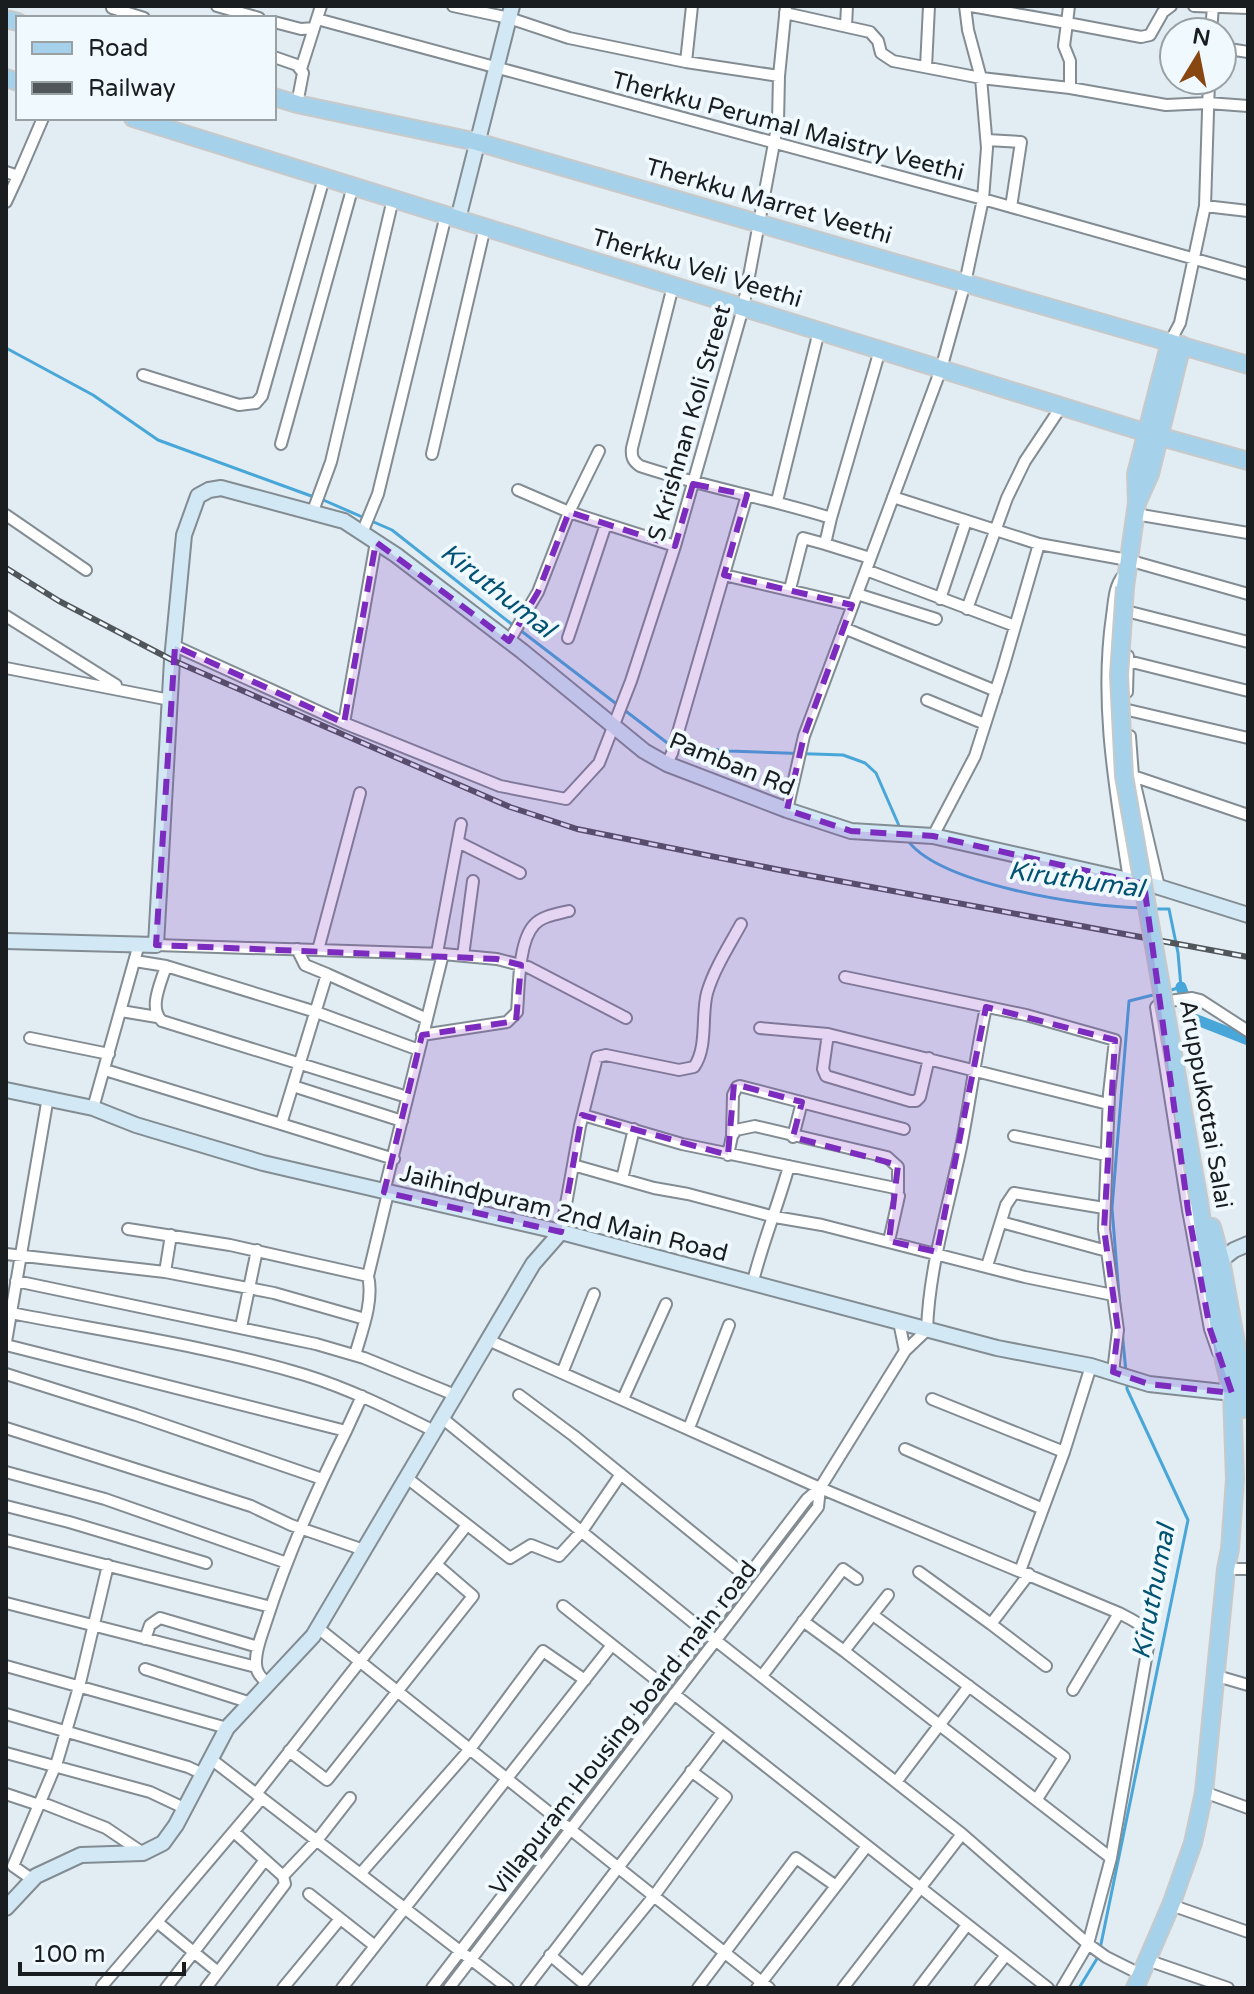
<svg xmlns="http://www.w3.org/2000/svg" width="1254" height="1994" font-family="'Varela Round',sans-serif">
	<style>
		.lines { fill: none; stroke-linecap: round; stroke-linejoin: round }
		.stream { stroke: #48a7d8; stroke-width: 3 }
		.canal { stroke: #48a7d8; stroke-width: 11 }
		.street-casing { stroke: #828c92; stroke-width: 14 }
		.secondary-casing { stroke: #828c92; stroke-width: 18 }
		.primary-casing { stroke: #c8c9c9; stroke-width: 20 }
		.street { stroke: #fff; stroke-width: 10 }
		.secondary { stroke: #d2e8f4; stroke-width: 14 }
		.primary { stroke: #a6d1ea; stroke-width: 16 }
		.rail-casing { stroke: #51565b; stroke-width: 6 }
		.rail { stroke: #f0f9fe; stroke-width: 3; stroke-dasharray: 9; stroke-linecap: butt }
		.primary-bridge-casing { stroke: #c8c9c9; stroke-width: 20; stroke-linecap: butt }
		.primary-bridge { stroke: #a6d1ea; stroke-width: 16 }
		.marked { fill: #7b2cbf; fill-opacity: 0.2; stroke: #7b2cbf; stroke-width: 6; stroke-dasharray: 16 10; stroke-linejoin: round }
		.labels { text-anchor: middle; stroke-width: 8; stroke-linejoin: round; paint-order: stroke }
		.street-label { font-size: 24px; fill: #191d20; stroke: #f0f9fe }
		.water-label { font-size: 26px; font-style: italic; fill: #005172; stroke: #f0f9fe }
	</style>
	<rect width="100%" height="100%" fill="#e1ecf3"/>
	<g class="lines">
		<path class="stream" d="M6,348l87,47 65,45 156,57
			M321,499l71,31 122,96
			M520,630l150,115
			M677,746l52,5 114,4 22,8 11,10 24,55
			M906,838c30,47 182,69 236,70
			M1154,909h15l9,44 3,34 -13,4
			M1121,1320l-9,-112 17,-207 28,-7
			M1122,1331l4,41
			M1100,1949l88,-429 -61,-131v-6
			M1079,1988l19,-31"/>
		<path class="canal" d="M1181,987l11,31 56,22"/>
		<defs>
			<path id="street" d="M217,6l42,12
				M453,6l56,12 60,20 117,24 93,14
				M971,6l96,17 2,-17
				M1194,6l54,2
				M112,8l32,10
				M785,13l85,19 8,9 3,12 12,8 88,17 89,10 96,17 42,-2 40,3
				M317,19l666,180 265,75
				M274,22l27,7 13,-1
				M846,26l1,-20
				M1211,32l2,-26
				M1222,48l26,4
				M274,57l23,8 6,8 -6,31
				M686,62l6,-56
				M926,67l3,-61
				M301,69l20,-63
				M1070,88v-27l-6,-15 3,-23 74,14 9,-2 13,-23 8,-6
				M987,140l34,2 -10,65
				M6,172l12,4 25,-58
				M6,202l12,-26
				M1205,206l43,5
				M673,286l-41,162c-1,9 1,13 8,18 63,21 128,32 191,52l-6,26 45,14
				M1170,342l10,-19 25,-117 4,-126
				M143,375l96,30 17,-2 6,-7 62,-218
				M281,444l72,-258
				M432,454l53,-227
				M518,490l51,22 106,34
				M893,497l146,47 -36,124 -28,88 -42,80
				M777,501l42,-170
				M313,511l18,-49 62,-263
				M1135,514l113,19
				M6,515l80,55
				M831,518l49,-168
				M362,533l16,-39 68,-279
				M1039,544l89,16 120,34
				M866,570l149,56
				M724,575l128,30
				M1123,576c-9,10 -9,27 -11,40 -13,89 4,177 17,264
				M790,589l13,-51 22,6
				M857,594l79,25
				M940,599l26,-78
				M967,609l40,-111 18,-37 36,-54
				M1130,612l118,30
				M6,616l110,69
				M844,628l152,63
				M568,638l38,-114
				M509,641l29,-49 31,-80 30,-61
				M175,646l169,77 156,63 66,13 33,-36 32,-82 44,-135 68,-238 35,-186 1,-46 7,-70
				M1128,661l120,30
				M6,668l164,32
				M1127,692l1,-36
				M927,700l58,24
				M1128,710l120,28
				M344,723l32,-181
				M1130,736l3,40 26,111
				M667,764l5,-11 75,-258
				M1133,776l115,39
				M787,810l17,-74 137,-367 24,-86 18,-84 4,-51 -6,-70 -13,-48 -3,-24
				M458,842l62,31
				M156,945l287,9 54,5 31,8 98,51
				M318,950l42,-157
				M437,953l24,-129
				M463,956l10,-75
				M135,961l31,5c-5,17 -18,42 -4,55l245,76
				M166,966l150,46 103,38
				M327,974l100,45
				M845,977l181,38 89,25 -6,54 -5,135 14,101 -5,42
				M121,1011l36,6
				M760,1028l68,6 280,70
				M828,1034l-5,35 3,7 84,25h6l4,-4 9,-39
				M422,1035l85,-13 10,-10c2,-22 1,-70 17,-87 8,-9 23,-11 35,-14
				M30,1038l79,16
				M105,1070l176,54 46,-150 -22,-9 -8,-16
				M293,1086l109,35
				M93,1108l46,-164
				M583,1115l99,29 213,44 4,8 -10,45
				M281,1124l113,35
				M732,1136l1,-41 4,-8 3,-1 164,43
				M1014,1136l92,19
				M793,1137l9,-35
				M728,1155l4,-19 4,-6 19,-4 132,31 11,10v24
				M573,1165l81,23 34,6 87,23 47,8 203,52 88,18
				M622,1179l12,-50
				M384,1192l59,-238
				M1001,1222l106,29
				M128,1229l102,16 138,31c6,24 -6,55 -13,79
				M561,1232l19,-106 17,-69 9,-2 73,15 15,-3c14,-20 7,-51 13,-74 7,-24 22,-47 34,-69
				M6,1254l159,18 109,21 91,26
				M987,1266l19,-61 8,-12 90,15
				M165,1272l6,-37
				M368,1276l20,-83
				M16,1281l300,63 48,14 91,37
				M753,1281c10,-39 25,-76 36,-115
				M11,1313c98,19 198,33 294,62 45,14 87,35 129,56
				M899,1322l6,29
				M241,1327l16,-77
				M488,1340l332,148 299,125c13,7 28,12 30,28l-38,217 -23,86 -26,44
				M6,1342l42,-245
				M6,1345l340,86c-31,62 -59,125 -80,191 -4,13 -11,28 -10,42 0,9 6,14 12,20
				M1218,1352l-8,-23 -22,-119 -32,-203 5,-5 31,-4 8,2 48,31
				M562,1373l32,-79
				M6,1374l130,41 186,64
				M519,1395l55,41 173,141
				M623,1399l43,-95
				M932,1399l132,53
				M442,1418l263,214 257,202 126,110 18,13 36,18
				M6,1428l245,78 40,19 73,25
				M689,1428l40,-103
				M346,1431l16,-35
				M905,1449l138,60
				M6,1472l99,27 182,64
				M407,1478l103,80 21,-13 28,11 23,-25 39,-57
				M6,1506l63,16 137,41
				M6,1540l265,67
				M1226,1569h22
				M1020,1571l44,-119 27,-86
				M919,1572l72,52 38,-50
				M888,1595l-44,56 267,207
				M6,1603l250,64
				M563,1606l101,80
				M873,1615l191,142 -27,42
				M803,1621l41,30
				M991,1624l55,42
				M318,1628l451,360
				M145,1639l5,-14 10,-7 98,29
				M6,1666l221,62
				M145,1669l106,34
				M762,1676l81,-107 14,10
				M1217,1676l31,9
				M1073,1690l46,-77
				M674,1694l374,294
				M6,1714l182,53 15,7
				M289,1751l38,29 146,-184 -36,-31
				M6,1753l144,39 34,16
				M211,1759l297,229
				M896,1782l73,-96
				M1204,1792l44,16
				M6,1794l33,11
				M256,1794l211,-269
				M40,1802l66,26 37,25
				M361,1873l109,-124 73,-98 42,29
				M283,1876l35,-37 32,-41
				M33,1880l-20,-14 44,-104 22,-75 29,-122
				M309,1894l66,52
				M1171,1905l77,27
				M550,1955l33,28 71,-87 72,-99 -35,-26
				M1147,1960l81,28
				M218,1972l-61,-50 105,-124
				M102,1986l55,-64
				M166,1988l99,-128
				M206,1988l79,-104 -2,-8 -49,-44
				M283,1988l57,-69
				M342,1988l270,-343
				M432,1988l375,-489 13,-11 85,-137 22,-21c2,-62 21,-122 34,-183 9,-46 15,-93 25,-140
				M449,1988l369,-481 2,-19
				M526,1988l196,-256
				M698,1988l98,-130 40,28
				M757,1988l110,-142
				M843,1988l119,-154
				M919,1988l48,-63
				M980,1988l26,-33"/>
			<path id="secondary" d="M458,219l54,-213
				M6,941l150,4 16,-285 12,-125 14,-39 11,-6 12,-2 123,33 52,34 126,96 122,100 23,13 120,46 64,21 82,5 226,51 89,28
				M6,1090l87,18 43,17 127,38 298,69 436,116 94,18 58,18 83,9
				M1221,1260l13,-10 14,-6
				M6,1908l30,-32 45,-21 62,-2 20,-10 13,-18 51,-97 86,-92 220,-372 28,-32"/>
			<path id="primary" d="M6,19l12,3
				M6,78l12,4
				M274,97l23,7 180,38 771,223
				M133,118l1014,315 101,28
				M1138,501l12,-27 32,-129
				M1125,587l12,-84 -1,-29 34,-132
				M1212,1227l9,33 17,94 5,55
				M1135,1988l36,-83 22,-62 11,-51 22,-223 4,-20 5,-70 -3,-86 -8,-32 -25,-159"/>
		</defs>
		<use href="#street" class="street-casing"/>
		<use href="#secondary" class="secondary-casing"/>
		<use href="#primary" class="primary-casing"/>
		<use href="#street" class="street"/>
		<use href="#secondary" class="secondary"/>
		<use href="#primary" class="primary"/>
		<defs>
			<path id="rail" d="M6,568l53,33 113,59 338,147 67,22 203,41 468,87"/>
		</defs>
		<use href="#rail" class="rail-casing"/>
		<use href="#rail" class="rail"/>
		<defs>
			<path id="primary-bridge" d="M1125,587l-6,88 5,101 75,426"/>
		</defs>
		<use href="#primary-bridge" class="primary-bridge-casing"/>
		<use href="#primary-bridge" class="primary-bridge"/>
	</g>
	<path class="marked" d="M693,484l54,11 -23,80 128,30 -48,131 -17,74 64,21 82,5 211,48 44,326 22,119 22,64 -83,-9 -36,-12 5,-42 -14,-101 11,-189 -129,-33 -49,245 -48,-11 9,-76 -105,-28 9,-35 -68,-18 -6,71 -146,-40 -21,117 -177,-40 38,-157 94,-14 5,-56 -24,-6 -341,-14 19,-299 169,77 32,-181 133,99 29,-49 31,-80 106,34z"/>
	<g class="labels">
		<g class="street-label">
			<text transform="translate(788 126) rotate(15)" y="8">Therkku Perumal Maistry Veethi</text>
			<text transform="translate(769 201) rotate(16)" y="8">Therkku Marret Veethi</text>
			<text transform="translate(697 268) rotate(17)" y="8">Therkku Veli Veethi</text>
			<text transform="translate(689 423) rotate(-74)" y="8">S Krishnan Koli Street</text>
			<text transform="translate(732 764) rotate(22)" y="8">Pamban Rd</text>
			<text transform="translate(1206 1104) rotate(80)" y="8">Aruppukottai Salai</text>
			<text transform="translate(564 1213) rotate(14)" y="8">Jaihindpuram 2nd Main Road</text>
			<text transform="translate(623 1728) rotate(-52)" y="8">Villapuram Housing board main road</text>
		</g>
		<g class="water-label">
			<text transform="translate(498 590) rotate(38)" y="9">Kiruthumal</text>
			<text transform="translate(1076 879) rotate(8)" y="9">Kiruthumal</text>
			<text transform="translate(1153 1592) rotate(-79)" y="9">Kiruthumal</text>
		</g>
	</g>
	<rect width="1254" height="1994" fill="none" stroke="#191d20" stroke-width="16"/>
	<rect x="16" y="16" width="260" height="104" fill="#f0f9fe" stroke="#9aa1a5" stroke-width="2"/>
	<rect x="32" y="42" width="40" height="12" fill="#a6d1ea" stroke="#9aa1a5" stroke-width="2"/>
	<text x="88" y="56" font-size="24" fill="#191d20">Road</text>
	<rect x="32" y="82" width="40" height="12" fill="#51565b" stroke="#9aa1a5" stroke-width="2"/>
	<text x="88" y="96" font-size="24" fill="#191d20">Railway</text>
	<g transform="translate(1198 56) rotate(10)"><circle r="38" fill="#f0f9fe" stroke="#9aa1a5" stroke-width="2"/>
	<path d="M0-6L14 30L0 20L-14 30Z" fill="#884711"/>
	<text y="-12" font-size="22" font-weight="bold" text-anchor="middle" fill="#191d20">N</text>
	</g>
	<path d="M20 1962v12h164v-12" fill="none" stroke="#191d20" stroke-width="4"/>
	<text x="32" y="1962" font-size="24" fill="#191d20" stroke="#f0f9fe" stroke-width="6" paint-order="stroke">100 m</text>
</svg>
